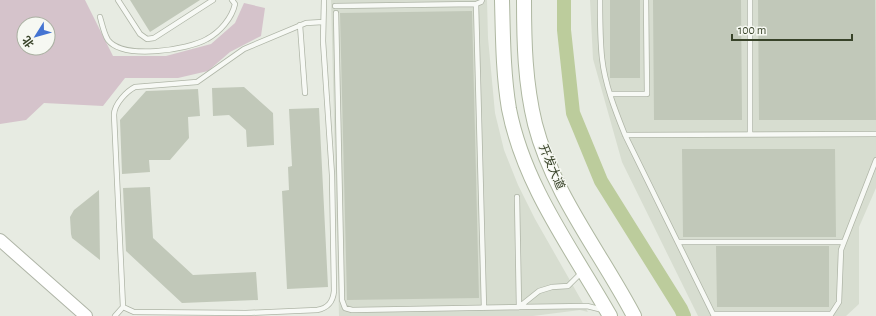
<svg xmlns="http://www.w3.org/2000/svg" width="876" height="316" font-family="'Alegreya Sans','Noto Sans SC',sans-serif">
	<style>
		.built { fill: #d7ddd0 }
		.green { fill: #d5c3cb; fill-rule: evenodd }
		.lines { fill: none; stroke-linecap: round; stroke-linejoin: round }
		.river { stroke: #bccc9c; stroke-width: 14 }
		.building { fill: #c1c8b9 }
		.lane-casing { stroke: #afb5a7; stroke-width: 6 }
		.secondary-casing { stroke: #afb5a7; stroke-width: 14 }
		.primary-casing { stroke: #aeb7a1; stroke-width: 16 }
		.lane { stroke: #f7f9f5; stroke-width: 4.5 }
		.secondary { stroke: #fff; stroke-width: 12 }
		.primary { stroke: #fff; stroke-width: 14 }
		.labels { text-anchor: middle; stroke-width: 3; stroke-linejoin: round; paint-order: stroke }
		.street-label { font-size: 12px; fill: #384329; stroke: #f6f8f2 }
	</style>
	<rect width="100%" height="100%" fill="#e7ebe2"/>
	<path class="built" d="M331,0h156l1,38 7,75 9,37 14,35 17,34 53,93 -8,-2 -47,6h-194z
		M590,0h286v188l-17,39v77l-13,12h-148l-76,-154 -29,-103z"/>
	<path class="green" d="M0,0h85l28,56h53l45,-12 24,-21 9,-20 21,5 -4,28 -31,16 -22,19 -30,7h-53l-22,28 -59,-3 -18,17 -26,4zM24,24h24v24h-24z"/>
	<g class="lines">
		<path class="river" d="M564,0v30l9,83 28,68 80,128 3,7"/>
	</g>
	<path class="building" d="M130,0h70l-50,32z
		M610,0h30v78h-30z
		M653,0h88l1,120h-88z
		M758,0h117l1,120h-117z
		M472,11l7,287 -132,2 -7,-287z
		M244,87l29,26 1,32 -27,2 -1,-17 -17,-15 -16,1 -1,-28z
		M198,89l2,27 -12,1 1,21 -19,22h-21l1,12 -28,2 -2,-54 26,-29z
		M319,108l9,179 -41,2 -5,-98 7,-1 -1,-23 4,-1 -3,-57z
		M682,149h153l1,88h-153z
		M150,187l3,51 40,37 63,-3 2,28 -76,3 -56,-52 -3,-63z
		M99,190l1,70 -28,-22 -1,-4 -1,-17 4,-7z
		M716,246h113v61h-112z"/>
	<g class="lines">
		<defs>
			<path id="lane" d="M118,0l22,34 7,5 7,-1 59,-38
				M600,0c0,19 0,39 2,58 3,27 13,52 23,77l89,181
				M750,0v135
				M476,4l8,304
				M335,6l141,-2 5,-2 1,-2
				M336,13l6,287 3,8 7,2 167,-3 -2,-110
				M100,17c2,7 4,17 8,23 15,20 80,10 99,-1 13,-7 25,-21 28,-35l-3,-4
				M300,25l5,68
				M610,94h37l-1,-94
				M625,135l251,-1
				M679,242h164
				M123,307l11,5 112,1 71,-3c11,-2 16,-8 17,-19l-2,-116 -9,-134 1,-41
				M519,307l68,-1 16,4
				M519,307l20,-16 13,-4 16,-1 14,-14
				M713,314h118
				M115,316l8,-9 -9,-192c0,-11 13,-24 21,-28l62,-5 47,-33 62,-26 17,-1
				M830,316l9,-14 2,-52 35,-90"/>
			<path id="secondary" d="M0,240l86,76"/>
			<path id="primary" d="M502,0c1,37 1,73 7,109 15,77 63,140 101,207
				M524,0c0,42 1,83 11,124 18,70 66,129 99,192"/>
		</defs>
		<use href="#lane" class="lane-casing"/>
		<use href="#secondary" class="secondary-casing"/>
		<use href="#primary" class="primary-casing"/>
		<use href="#lane" class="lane"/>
		<use href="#secondary" class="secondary"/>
		<use href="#primary" class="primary"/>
	</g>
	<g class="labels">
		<g class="street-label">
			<text transform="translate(552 167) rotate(67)" y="4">开发大道</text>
		</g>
	</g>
	<g transform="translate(36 36) rotate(233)"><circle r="19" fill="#f6f8f2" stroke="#aab0a2"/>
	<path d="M0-3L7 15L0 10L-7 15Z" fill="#4474d2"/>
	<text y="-6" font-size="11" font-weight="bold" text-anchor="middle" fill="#384329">北</text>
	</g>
	<path d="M732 34v6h120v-6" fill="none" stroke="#384329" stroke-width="2"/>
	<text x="738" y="34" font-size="12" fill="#384329" stroke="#f6f8f2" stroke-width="3" paint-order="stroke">100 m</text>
</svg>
